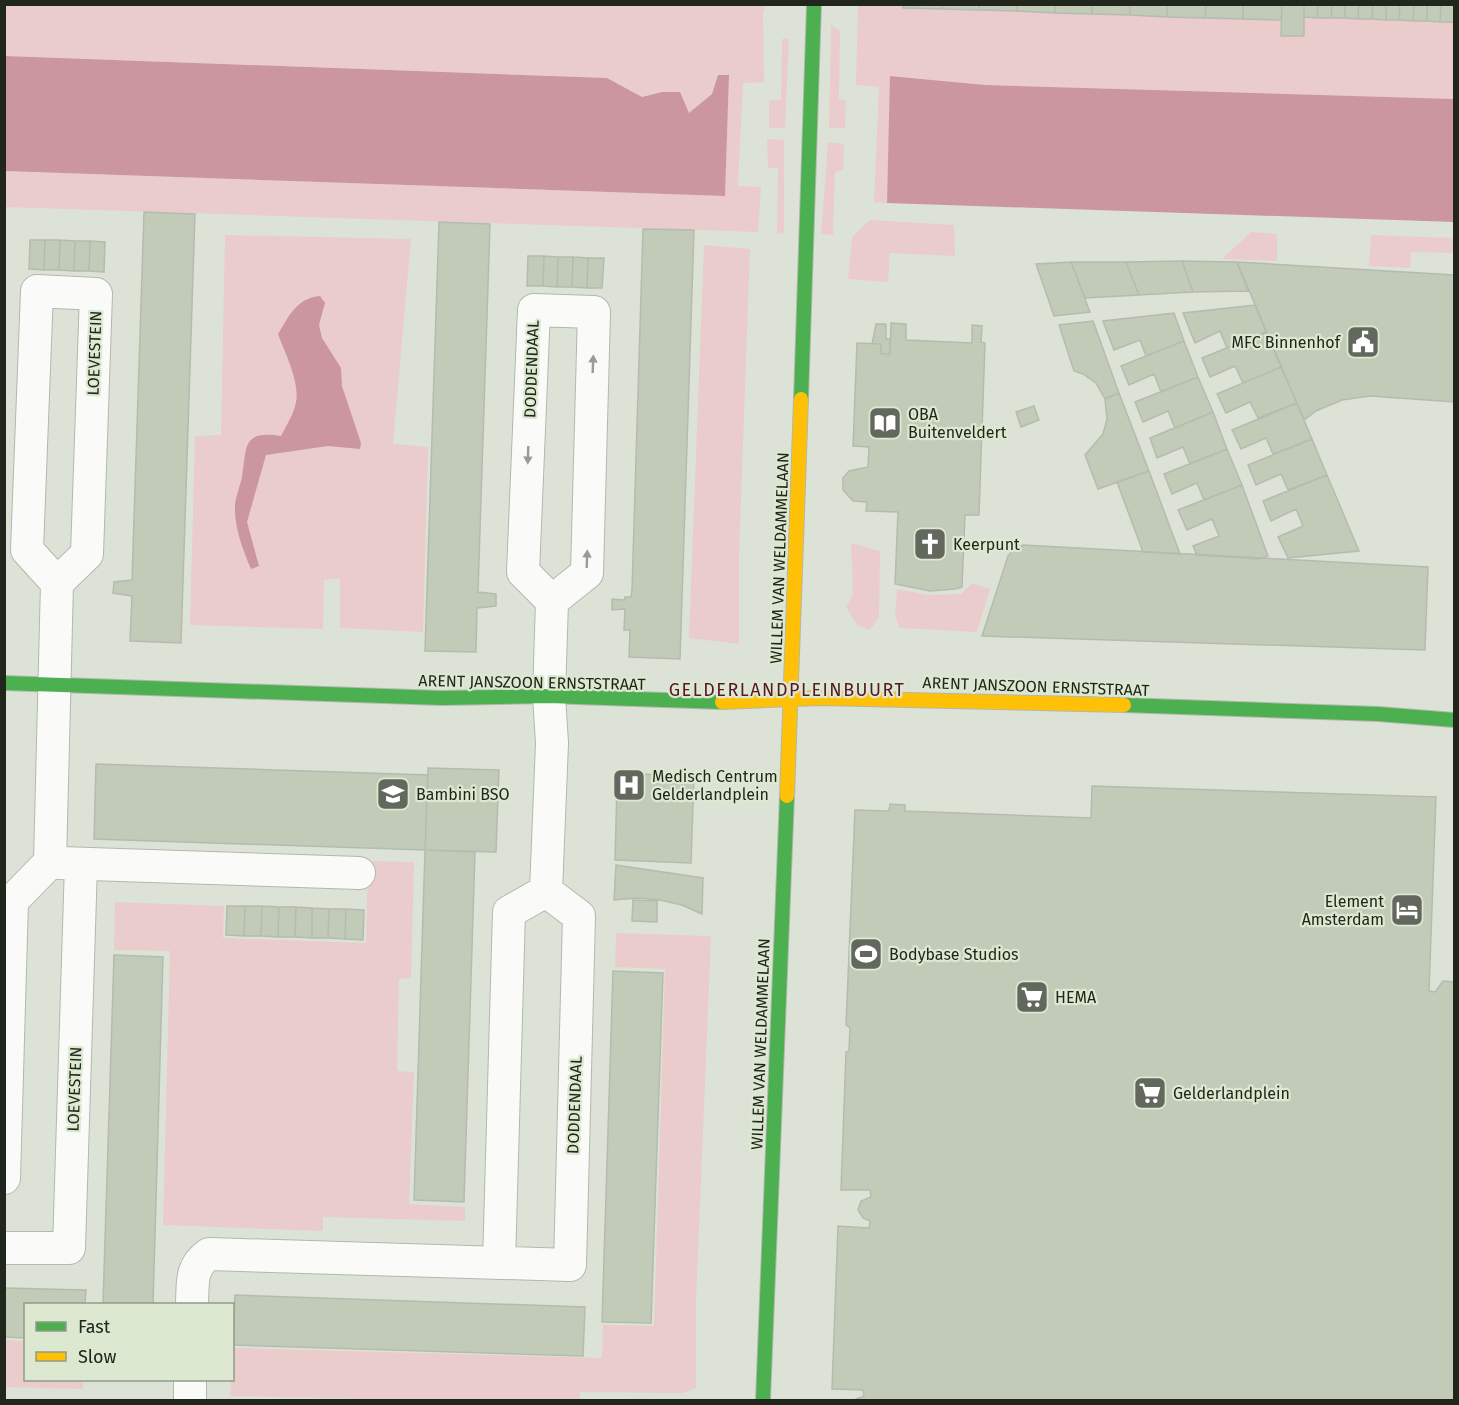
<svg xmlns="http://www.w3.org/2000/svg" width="1459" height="1405" font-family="'Fira Sans',sans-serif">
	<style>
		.green { fill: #eacccd }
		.water { fill: #cc969e }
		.building { fill: #c1cbb7; stroke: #b5bbb0; stroke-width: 1.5 }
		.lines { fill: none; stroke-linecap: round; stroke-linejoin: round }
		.street-casing { stroke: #b2b8ad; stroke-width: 34 }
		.fast-casing { stroke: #b2b8ad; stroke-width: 16 }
		.slow-casing { stroke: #b2b8ad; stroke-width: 16 }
		.street { stroke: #fafbf9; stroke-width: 32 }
		.fast { stroke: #4caf50; stroke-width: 14 }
		.slow { stroke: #ffc107; stroke-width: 14 }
		.oneway { fill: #989b96 }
		.labels { text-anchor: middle; stroke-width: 4.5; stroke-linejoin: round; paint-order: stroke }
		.poi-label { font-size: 16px; fill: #21261d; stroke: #dce9d0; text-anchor: start }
		.street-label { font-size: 16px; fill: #21261d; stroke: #dce9d0 }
		.neighbourhood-label { font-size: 18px; letter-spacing: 1.5px; fill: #591529; stroke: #dce9d0 }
	</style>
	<rect width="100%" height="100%" fill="#dce3d6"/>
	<path class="green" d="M1199,4l82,16 173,-11v90l-469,-14 -94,-9 -4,127 -13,-1 5,-115 -23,-2 2,-80z
		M5,5h760l-2,10 1,67 -21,1 -5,103 23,1 -3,45 -753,-25v-36l720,25 4,-121h-11l-6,19 -23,19 -27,-21 -20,5 -35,-19 -602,-22z
		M831,25l9,6 -1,68 7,2 -1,27h-16z
		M782,39h7l-4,89h-16v-27l12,-2z
		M767,139l17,1v93l-7,1 1,-66h-10z
		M828,142l16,2 -1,26 -8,2 -2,63 -12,-1z
		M870,220l84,5 1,31 -65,-3 -2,29 -40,-3 4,-42z
		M1251,232l26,2v27l-55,-2z
		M225,235l186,4 -18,205 35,3 -5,185 -83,-4v-50l-16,2 -1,49 -133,-4 5,-189 26,-1z
		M1371,235l83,3v15l-43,-1 -1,16 -41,-2z
		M704,245l46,4 -11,306v89l-50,-6z
		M851,543l29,8 -1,66 -9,13 -13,-5 -11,-18 7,-13z
		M972,583l18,6 -13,43 -77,-4 -5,-12 2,-27 31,6 33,-1z
		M368,861l46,1 -3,116 -12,1 -2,92 17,1 -5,132 56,3v14l-142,-4v14l-160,-6 7,-274 -56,-1 1,-48 109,4 -1,32 143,5z
		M616,933l95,3 -15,367v85l-13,5 -103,-1v8h-180l-170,-4 3,-48 369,10 1,-33 51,1 11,-357 -50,-2z
		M5,1340l20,1 1,39h57v9l-78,-2z"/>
	<path class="water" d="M5,56l602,22 35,19 20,-5h18l9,21 23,-19 6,-19h11l-4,121 -720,-25z
		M890,76l95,9 469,14v123l-567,-19z
		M320,296l5,7 -6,22 3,13 19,30 1,18 19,57 -1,6 -32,-3 -62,9 -19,67 12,44 -8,3c-8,-19 -17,-42 -16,-64 1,-9 5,-19 7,-28 5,-29 -1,-47 39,-41 5,-10 13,-22 15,-34 4,-20 -11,-49 -18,-68 11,-18 19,-36 42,-38z"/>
	<path class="building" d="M903,4h39v5l-39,-1z
		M942,4h37v6l-37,-1z
		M979,4h38v7l-38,-1z
		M1017,4h38v9l-38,-2z
		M1055,4h38l-1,10 -37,-1z
		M1093,4h37v11l-38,-1z
		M1130,4h38l-1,13 -37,-2z
		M1168,4h38l-1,14 -38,-1z
		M1206,4h37v15l-38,-1z
		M1243,4h39l-1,16 -38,-1z
		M1282,4h22v32h-23z
		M1304,4h14l-1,14 -13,-1z
		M1318,4h14l-1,14h-14z
		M1332,4h13v14h-14z
		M1345,4h14l-1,15 -13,-1z
		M1359,4h14l-1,15h-14z
		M1373,4h13v16l-14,-1z
		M1386,4h14l-1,16h-13z
		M1400,4h14l-1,17 -14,-1z
		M1414,4h13v17h-14z
		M1427,4h14l-1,18 -13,-1z
		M1441,4h13v18h-14z
		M144,212l51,2 -14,429 -51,-2 2,-45 -19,-3 1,-11 18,-2z
		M439,222l51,2 -12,368 18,2v12l-19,2 -1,44 -51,-1z
		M643,229l51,1 -14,429 -51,-2 1,-27h-6l1,-21 -13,1v-11l13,1v-3h6l1,-7z
		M30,240h15l-1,30 -15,-1z
		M45,240h15l-1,30h-15z
		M60,240l15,1 -1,30 -15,-1z
		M75,241h15l-1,30h-15z
		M90,241l15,1 -1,30 -15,-1z
		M528,256h16l-1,30h-16z
		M544,256l14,1 -1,30 -14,-1z
		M558,257h15l-1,30h-15z
		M573,257l15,1 -1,30 -15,-1z
		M588,258h16l-2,30h-15z
		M1182,261l55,1 11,29 -55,1z
		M1182,261l11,31 -54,3 -13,-33z
		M1071,262l19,50 -36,4 -18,-52z
		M1071,262h55l13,33 -54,3z
		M1237,262l217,13v127l-84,-6 -28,4 -26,11 -12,9z
		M1255,305l11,27 -39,16 -7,-17 -25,12 -12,-30z
		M1174,313l10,28 -38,15 -6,-16 -26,10 -11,-29z
		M1093,321l26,72 -14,6 -9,-16 -13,-9 -9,-3 -15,-46z
		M891,323l15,1v16l66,3v-18l10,1 -1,16 4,1 -6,172h-14l-3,72 -7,2 -25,2 -35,-7 3,-72 -32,-1 1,-9 -14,-1 -10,-11v-12l6,-7 19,-4 1,-20 -16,-1 4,-103 24,1v10h9z
		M876,324h10v15h4v15h-9v-10h-9z
		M1266,332l15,35 -38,16 -8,-17 -25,11 -8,-19z
		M1184,341l14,36 -37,15 -7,-18 -25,11 -8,-19z
		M1281,367l16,36 -39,15 -8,-16 -24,11 -9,-19z
		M1198,377l15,35 -38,16 -7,-17 -25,11 -8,-20z
		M1119,393l30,78 -51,18 -13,-34 18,-21 4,-15 -2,-20z
		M1297,403l15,36 -39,15 -7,-16 -25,11 -9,-19z
		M1034,406l5,14 -18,7 -5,-15z
		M1213,412l14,37 -37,15 -7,-17 -26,11 -7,-20z
		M1312,439l15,36 -39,15 -7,-16 -25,11 -8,-20z
		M1227,449l15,36 -38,15 -7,-17 -25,11 -8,-20z
		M1149,471l31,83 -37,-2 -26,-70z
		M1327,475l32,76 -71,7 -10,-21 25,-11 -7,-17 -25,12 -8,-20z
		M1242,485l26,71 -9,3 -62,-4 -4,-9 26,-10 -7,-17 -25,11 -9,-20z
		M1023,545l405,22 -3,83 -443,-14 26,-80 6,-7z
		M96,764l332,11 -3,75 -331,-11z
		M428,768l71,2 -3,82 -71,-2z
		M640,774l54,2 -3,87 -76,-3 2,-74 2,-6 21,1z
		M1092,786l344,11 -7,194 6,1 8,-11 11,1v418h-600l10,-4 -1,-6 -31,-1 6,-163 31,2 1,-7 -7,-3 -5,-8 3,-9 10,-4 -1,-7h-29l5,-138 3,-1 1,-23 -4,-3 9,-215 34,1 1,-7 15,1v6l186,7z
		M425,850l50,2 -11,350 -50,-2z
		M616,865l87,13 -1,36 -20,-9 -22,-5 -22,-2 -24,2z
		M633,900l24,1v21l-25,-1z
		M227,906h18l-1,30 -18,-1z
		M245,906h17l-1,30h-17z
		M262,906l17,1 -1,30 -17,-1z
		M279,907h17l-1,30h-17z
		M296,907l16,1v30l-17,-1z
		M312,908l17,1 -1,29h-16z
		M329,909h17l-1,30 -17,-1z
		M346,909l18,1 -1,30 -18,-1z
		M114,955l49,2 -10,347h-50z
		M613,971l50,2 -12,350 -49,-1z
		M4,1288l82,2 -1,14h-59v34l-22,-1z
		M235,1295l350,12 -2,49 -350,-11z"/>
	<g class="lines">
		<defs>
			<path id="street" d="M60,863l299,10
				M546,891l6,-148 -3,-47 3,-95 -29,-29 11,-262 60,2 -7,261 -35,28
				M4,1178l8,-277 38,-39 7,-279 30,-29 9,-260 -59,-3 -10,259 30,33
				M4,1248h65l12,-384
				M499,1263l10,-351 37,-21
				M192,1304c1,-21 -2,-37 17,-50l361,11 9,-349 -33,-25
				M190,1400v-20"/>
			<path id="fast" d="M801,399l13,-395
				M4,683l438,15 107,-2 173,6
				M1124,705l254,9 76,6
				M763,1400l24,-604"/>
			<path id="slow" d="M722,702l97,-4 305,7
				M787,796l14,-397"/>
		</defs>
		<use href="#street" class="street-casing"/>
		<use href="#fast" class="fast-casing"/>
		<use href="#slow" class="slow-casing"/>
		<use href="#street" class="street"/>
		<use href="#fast" class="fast"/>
		<use href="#slow" class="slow"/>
	</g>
	<defs><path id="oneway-solid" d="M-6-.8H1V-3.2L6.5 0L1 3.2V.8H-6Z" transform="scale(1.5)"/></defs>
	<g class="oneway">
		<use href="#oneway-solid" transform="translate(593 364) rotate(-88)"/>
		<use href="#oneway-solid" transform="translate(528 455) rotate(92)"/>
		<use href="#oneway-solid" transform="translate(587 559) rotate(-88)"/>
	</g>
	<defs>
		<symbol id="civic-square" viewBox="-11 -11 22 22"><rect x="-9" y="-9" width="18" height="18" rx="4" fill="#62685e" stroke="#dce9d0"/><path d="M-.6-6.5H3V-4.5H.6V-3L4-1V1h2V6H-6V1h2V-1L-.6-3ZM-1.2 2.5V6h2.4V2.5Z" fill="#fff"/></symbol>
		<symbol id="library-square" viewBox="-11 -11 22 22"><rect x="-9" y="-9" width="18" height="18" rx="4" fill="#62685e" stroke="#dce9d0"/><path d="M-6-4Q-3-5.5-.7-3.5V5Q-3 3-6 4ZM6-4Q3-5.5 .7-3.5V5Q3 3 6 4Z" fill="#fff"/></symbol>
		<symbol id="church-square" viewBox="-11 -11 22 22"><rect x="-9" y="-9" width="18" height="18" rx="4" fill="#62685e" stroke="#dce9d0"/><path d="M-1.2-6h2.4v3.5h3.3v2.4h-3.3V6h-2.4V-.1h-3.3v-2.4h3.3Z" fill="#fff"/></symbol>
		<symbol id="hospital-square" viewBox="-11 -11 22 22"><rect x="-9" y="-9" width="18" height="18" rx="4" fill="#62685e" stroke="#dce9d0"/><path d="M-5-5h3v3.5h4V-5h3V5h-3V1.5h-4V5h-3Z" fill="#fff"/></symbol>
		<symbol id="school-square" viewBox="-11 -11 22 22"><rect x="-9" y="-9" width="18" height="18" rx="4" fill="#62685e" stroke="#dce9d0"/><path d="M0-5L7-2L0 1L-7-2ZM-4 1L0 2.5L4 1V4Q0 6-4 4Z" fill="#fff"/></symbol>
		<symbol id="hotel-square" viewBox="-11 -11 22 22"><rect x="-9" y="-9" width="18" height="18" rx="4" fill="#62685e" stroke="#dce9d0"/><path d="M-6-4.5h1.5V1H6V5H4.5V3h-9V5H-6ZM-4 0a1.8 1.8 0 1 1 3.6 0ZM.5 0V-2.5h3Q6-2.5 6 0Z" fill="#fff"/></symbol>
		<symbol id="stadium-square" viewBox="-11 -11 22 22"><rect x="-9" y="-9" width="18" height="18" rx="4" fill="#62685e" stroke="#dce9d0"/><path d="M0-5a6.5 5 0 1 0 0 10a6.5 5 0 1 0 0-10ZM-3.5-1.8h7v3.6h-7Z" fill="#fff"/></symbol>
		<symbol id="supermarket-square" viewBox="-11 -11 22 22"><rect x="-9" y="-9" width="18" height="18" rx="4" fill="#62685e" stroke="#dce9d0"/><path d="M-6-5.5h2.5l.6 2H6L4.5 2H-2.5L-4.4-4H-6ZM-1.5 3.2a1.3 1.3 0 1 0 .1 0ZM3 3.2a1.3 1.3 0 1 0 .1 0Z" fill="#fff"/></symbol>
	</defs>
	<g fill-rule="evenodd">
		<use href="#civic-square" x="1344" y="323" width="38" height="38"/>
		<use href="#library-square" x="866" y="404" width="38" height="38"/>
		<use href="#church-square" x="911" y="525" width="38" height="38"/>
		<use href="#hospital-square" x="610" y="766" width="38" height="38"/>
		<use href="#school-square" x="374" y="775" width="38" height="38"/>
		<use href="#hotel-square" x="1388" y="891" width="38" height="38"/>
		<use href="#stadium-square" x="847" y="935" width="38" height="38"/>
		<use href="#supermarket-square" x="1013" y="978" width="38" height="38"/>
		<use href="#supermarket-square" x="1131" y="1074" width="38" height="38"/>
	</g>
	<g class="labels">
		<g class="poi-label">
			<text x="1340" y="348" text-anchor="end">MFC Binnenhof</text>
			<text x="908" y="420">OBA<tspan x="908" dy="18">Buitenveldert</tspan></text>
			<text x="953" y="550">Keerpunt</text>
			<text x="652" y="782">Medisch Centrum<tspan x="652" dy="18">Gelderlandplein</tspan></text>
			<text x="416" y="800">Bambini BSO</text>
			<text x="1384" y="907" text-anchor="end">Element<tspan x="1384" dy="18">Amsterdam</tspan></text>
			<text x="889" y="960">Bodybase Studios</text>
			<text x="1055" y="1003">HEMA</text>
			<text x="1173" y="1099">Gelderlandplein</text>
		</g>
		<g class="street-label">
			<text transform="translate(94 353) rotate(-88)" y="6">LOEVESTEIN</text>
			<text transform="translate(531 369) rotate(-88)" y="6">DODDENDAAL</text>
			<text transform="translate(779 558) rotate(-88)" y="6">WILLEM VAN WELDAMMELAAN</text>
			<text transform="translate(532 682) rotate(1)" y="6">ARENT JANSZOON ERNSTSTRAAT</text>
			<text transform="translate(1036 686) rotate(2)" y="6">ARENT JANSZOON ERNSTSTRAAT</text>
			<text transform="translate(760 1044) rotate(-88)" y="6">WILLEM VAN WELDAMMELAAN</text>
			<text transform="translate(74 1089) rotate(-88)" y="6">LOEVESTEIN</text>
			<text transform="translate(574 1105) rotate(-88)" y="6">DODDENDAAL</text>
		</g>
		<g class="neighbourhood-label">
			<text x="787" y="696">GELDERLANDPLEINBUURT</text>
		</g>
	</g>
	<rect width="1459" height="1405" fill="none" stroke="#21261d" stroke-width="12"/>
	<rect x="24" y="1303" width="210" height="78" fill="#dce9d0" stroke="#919b88" stroke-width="1.5"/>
	<rect x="36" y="1322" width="30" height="9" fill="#4caf50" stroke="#919b88" stroke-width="1.5"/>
	<text x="78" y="1333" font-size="18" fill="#21261d">Fast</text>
	<rect x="36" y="1352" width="30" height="9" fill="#ffc107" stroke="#919b88" stroke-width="1.5"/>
	<text x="78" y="1363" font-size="18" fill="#21261d">Slow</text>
</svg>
